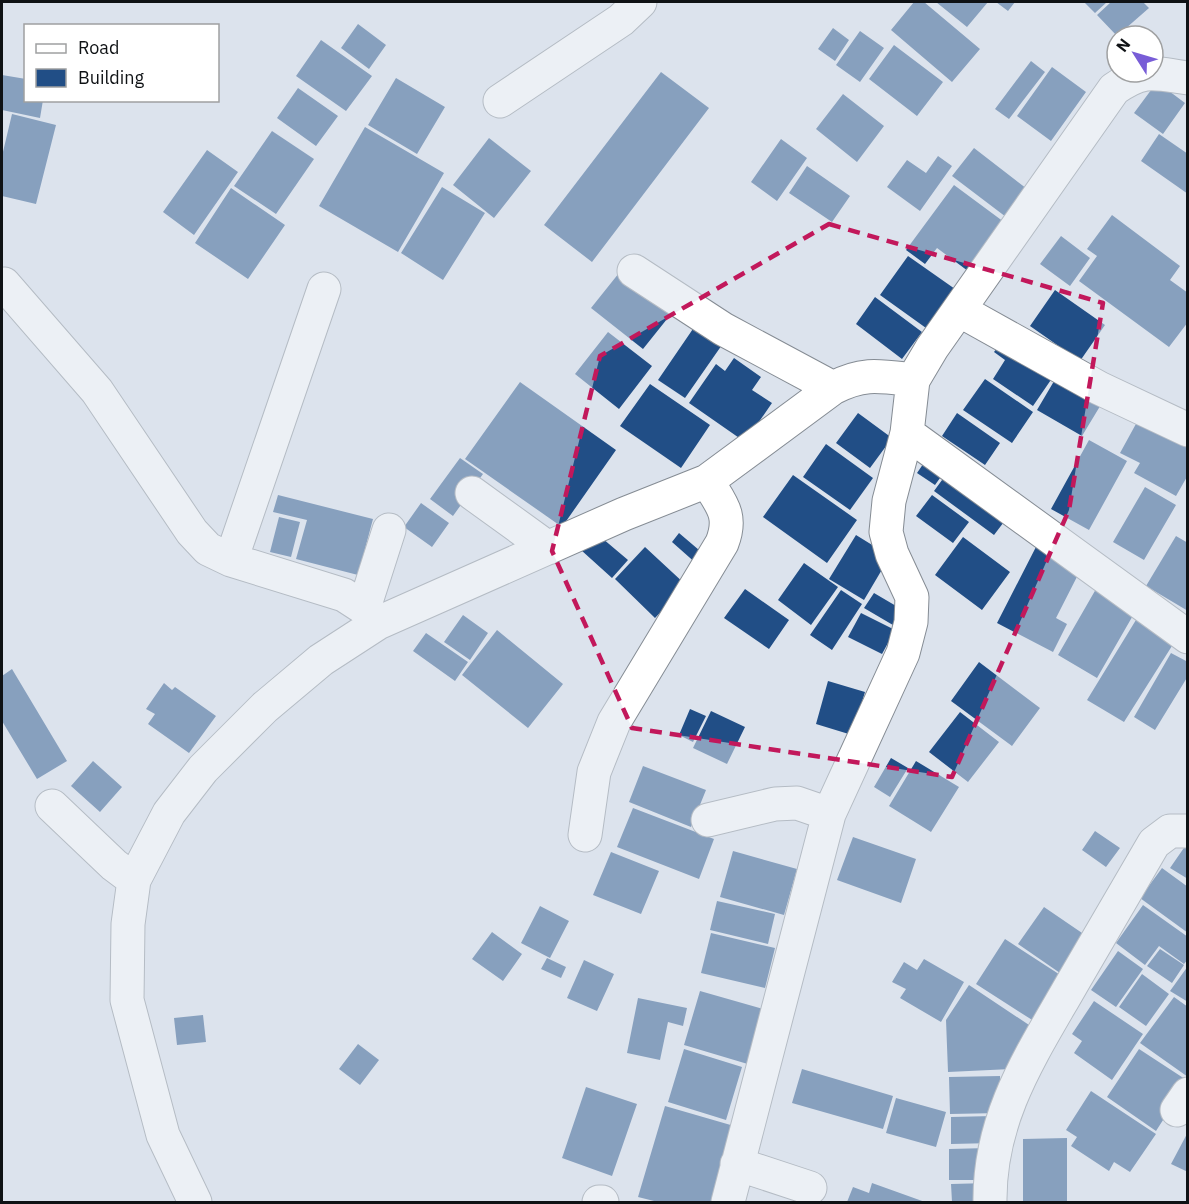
<svg xmlns="http://www.w3.org/2000/svg" width="1189" height="1204" font-family="'IBM Plex Sans',sans-serif">
	<style>
		.building { fill: #214e86 }
		.lines { fill: none; stroke-linecap: round; stroke-linejoin: round }
		.minor-casing { stroke: #858c94; stroke-width: 35 }
		.minor { stroke: #fff; stroke-width: 33 }
		.marked { fill: none; stroke: #c2185b; stroke-width: 4.5; stroke-dasharray: 12 8; stroke-linejoin: round }
	</style>
	<rect width="100%" height="100%" fill="#dce3ed"/>
	<path class="building" d="M914,2h10l56,47 -28,33 -61,-52z
		M936,2h52l-21,25z
		M996,2h19l-7,9z
		M1084,2h23l-12,11z
		M1111,2h32l6,6 -32,28 -20,-21z
		M358,24l28,21 -17,24 -28,-21z
		M833,28l16,12 -14,21 -17,-12z
		M860,31l24,17 -24,34 -24,-17z
		M321,40l51,36 -26,35 -50,-35z
		M894,45l49,37 -26,34 -48,-37z
		M1031,61l14,11 -36,47 -14,-10z
		M1052,67l34,25 -35,49 -34,-25z
		M661,72l48,36 -117,154 -48,-37z
		M2,75l24,4v21h17l-3,18 -38,-8z
		M396,78l49,29 -28,47 -49,-29z
		M1157,82l28,21 -22,31 -29,-21z
		M298,88l40,28 -22,30 -39,-28z
		M843,94l41,32 -27,36 -41,-33z
		M12,114l44,11 -20,79 -34,-8v-40z
		M365,127l79,46 -46,79 -79,-46z
		M272,131l42,28 -38,55 -42,-28z
		M1159,134l29,20v40l-47,-33z
		M489,138l42,33 -37,47 -41,-33z
		M781,139l26,19 -30,43 -26,-19z
		M974,148l57,44 -21,28 -58,-44z
		M207,150l31,22 -44,63 -31,-23z
		M938,156l14,10 -32,45 -33,-24 20,-27 19,13z
		M807,166l43,30 -18,26 -43,-29z
		M954,185l50,37 -36,49 -31,-23 -12,16 -19,-14z
		M442,187l43,26 -42,67 -42,-27z
		M231,188l54,37 -37,54 -53,-36z
		M1112,215l68,51 -10,14 18,13v29l-19,25 -90,-66 18,-25 -10,-7z
		M1061,236l29,22 -20,28 -30,-22z
		M908,256l47,33 -29,39 -46,-33z
		M623,268l52,41 -32,40 -52,-41z
		M1055,290l50,35 -25,36 -50,-35z
		M875,297l47,35 -20,27 -46,-35z
		M697,323l27,19 -39,56 -27,-18z
		M608,332l44,34 -33,43 -44,-35z
		M1005,337l52,34 -24,35 -40,-27 12,-19 -11,-8z
		M734,358l27,19 -9,13 20,13 -27,39 -56,-39 27,-39 9,7z
		M1060,371l45,27 -23,38 -45,-26z
		M985,379l48,33 -21,31 -49,-33z
		M520,382l96,68 -54,77 -97,-68z
		M650,384l60,41 -29,43 -61,-42z
		M858,413l34,25 -22,30 -34,-25z
		M957,413l43,30 -15,22 -43,-29z
		M1137,422l51,11v42l-12,21 -42,-23 6,-10 -20,-10z
		M1089,440l38,21 -38,69 -38,-21z
		M826,444l47,34 -23,32 -47,-33z
		M932,451l18,13 -15,21 -18,-12z
		M460,458l23,16 -30,42 -23,-17z
		M953,465l60,45 -19,25 -60,-44z
		M793,475l64,45 -30,43 -64,-46z
		M1145,487l31,18 -32,55 -31,-18z
		M278,495l95,24 -15,56 -62,-16 11,-39 -34,-8z
		M932,495l37,27 -16,21 -37,-27z
		M421,503l28,20 -17,24 -28,-20z
		M279,517l21,5 -9,35 -21,-5z
		M596,533l32,27 -16,18 -31,-28z
		M679,533l27,23 -8,9 -26,-23z
		M856,535l34,21 -26,44 -35,-21z
		M1176,536l12,7v68l-42,-25z
		M963,537l47,35 -28,38 -47,-35z
		M1038,543l45,22 -27,53 11,6 -14,28 -56,-29z
		M645,547l41,38 -31,33 -40,-39z
		M804,563l34,24 -27,38 -33,-25z
		M745,589l44,31 -20,29 -45,-31z
		M1096,589l39,23 -38,66 -39,-23z
		M841,590l21,14 -30,46 -22,-15z
		M874,593l34,20 -10,15 -34,-20z
		M861,613l34,17 -13,24 -34,-17z
		M463,615l25,18 -18,27 -26,-18z
		M1139,615l38,23 -53,84 -37,-22z
		M497,630l66,54 -35,44 -66,-53z
		M426,633l42,29 -13,19 -42,-30z
		M1171,653l17,9v14l-33,54 -21,-13z
		M979,662l61,46 -28,38 -61,-45z
		M12,669l55,92 -30,18 -35,-58v-45z
		M828,681l37,11 -13,43 -36,-11z
		M164,683l8,7 3,-3 41,29 -27,37 -41,-29 7,-10 -9,-5z
		M690,709l16,7 -13,26 -14,-7z
		M711,711l34,16 -18,37 -34,-16z
		M960,712l39,30 -31,40 -39,-30z
		M891,758l17,10 -18,29 -16,-10z
		M93,761l29,26 -22,25 -29,-26z
		M916,761l43,26 -28,45 -42,-26z
		M643,766l63,24 -15,37 -62,-25z
		M633,808l81,31 -15,40 -82,-32z
		M1095,831l25,17 -14,19 -24,-17z
		M853,837l63,22 -15,44 -64,-23z
		M1188,842v37l-18,-11z
		M733,851l64,18 -13,46 -64,-18z
		M611,852l48,19 -18,43 -48,-19z
		M1162,868l26,19v46l-48,-35z
		M717,901l58,13 -7,30 -58,-14z
		M1143,905l45,32v22l-4,5 -25,-18 -14,19 -29,-22z
		M540,906l29,15 -19,37 -29,-15z
		M1044,907l41,28 -25,38 -42,-29z
		M492,932l30,22 -19,27 -31,-22z
		M711,933l64,15 -10,40 -64,-15z
		M1005,939l63,41 -28,45 -64,-41z
		M1160,949l24,16 -12,18 -25,-17z
		M1118,951l25,18 -27,38 -25,-17z
		M547,958l19,9 -5,11 -20,-9z
		M924,959l40,23 -23,40 -41,-24 6,-9 -14,-7 12,-20 13,8z
		M584,960l30,14 -17,37 -30,-13z
		M1188,966v36l-18,-11z
		M1142,974l27,20 -23,32 -27,-19z
		M969,985l66,44 -24,40 -63,3 -2,-52z
		M700,991l67,19 -16,55 -67,-20z
		M1174,997l14,10v70l-48,-34z
		M638,998l49,10 -4,18 -15,-4 -8,38 -33,-7z
		M1094,1001l49,33 -31,46 -38,-27 8,-12 -10,-7z
		M203,1015l3,27 -29,3 -3,-27z
		M358,1044l21,16 -19,25 -21,-16z
		M684,1049l58,18 -16,53 -58,-18z
		M1139,1049l49,32 -32,50 -49,-34z
		M802,1069l91,27 -10,33 -91,-26z
		M1000,1076l1,37 -51,1 -1,-37z
		M586,1087l51,17 -25,72 -50,-18z
		M1091,1091l65,43 -26,38 -16,-10 -5,9 -38,-25 6,-9 -11,-7z
		M896,1098l50,14 -10,35 -50,-14z
		M665,1106l76,22 -22,74h-61l-20,-5z
		M993,1116l1,27 -43,1v-27z
		M1188,1132v40l-17,-8z
		M1067,1138v64h-44v-63z
		M988,1148v32h-39v-31z
		M872,1183l53,19h-78l6,-15 16,6z
		M989,1183v19h-37l-1,-18z"/>
	<g class="lines">
		<defs>
			<path id="minor" d="M500,101l121,-81 19,-18
				M634,271l89,58 110,59
				M4,284l93,107 95,141 16,17 23,11 113,35 20,13 14,15
				M959,310l140,78 89,42
				M907,433l281,204
				M472,493l76,55
				M231,560l93,-271
				M364,608l25,-78
				M52,806l62,59 20,15
				M708,820l67,-16 22,-1 32,11
				M585,835l9,-63 20,-50 108,-179c11,-28 -1,-39 -15,-62
				M1177,1110l11,-16
				M737,1164l73,24
				M195,1202l-32,-67 -36,-135 1,-76 6,-44 35,-67 34,-44 62,-62 56,-47 57,-37 246,-109 83,-33 126,-93c30,-16 47,-12 80,-8l19,-32 182,-259c30,-21 39,-16 74,-11
				M599,1202h3
				M728,1202l101,-388 74,-161 8,-31 1,-25 -20,-43 -6,-22 3,-31 18,-68 6,-53
				M990,1202c-1,-86 42,-148 83,-220 27,-46 54,-92 81,-139l16,-12h18"/>
		</defs>
		<use href="#minor" class="minor-casing"/>
		<use href="#minor" class="minor"/>
	</g>
	<path d="M0 0H1189V1204H0ZM829,224l274,79 -34,207 -117,267 -320,-49 -80,-177 48,-195z" fill="#dce3ed" fill-opacity=".55" fill-rule="evenodd"/>
	<path class="marked" d="M829,224l274,79 -34,207 -117,267 -320,-49 -80,-177 48,-195z"/>
	<rect width="1189" height="1204" fill="none" stroke="#0f1215" stroke-width="6"/>
	<rect x="24" y="24" width="195" height="78" fill="#ffffff" stroke="#9fa0a1" stroke-width="1.5"/>
	<rect x="36" y="44" width="30" height="9" fill="#ffffff" stroke="#9fa0a1" stroke-width="1.5"/>
	<text x="78" y="54" font-size="18" fill="#0f1215">Road</text>
	<rect x="36" y="69" width="30" height="18" fill="#214e86" stroke="#9fa0a1" stroke-width="1.5"/>
	<text x="78" y="84" font-size="18" fill="#0f1215">Building</text>
	<g transform="translate(1135 54) rotate(307)"><circle r="28" fill="#ffffff" stroke="#9fa0a1" stroke-width="1.5"/>
	<path d="M0-4.5L10 22L0 15L-10 22Z" fill="#785dd7"/>
	<text y="-9" font-size="16" font-weight="bold" text-anchor="middle" fill="#0f1215">N</text>
	</g>
</svg>
